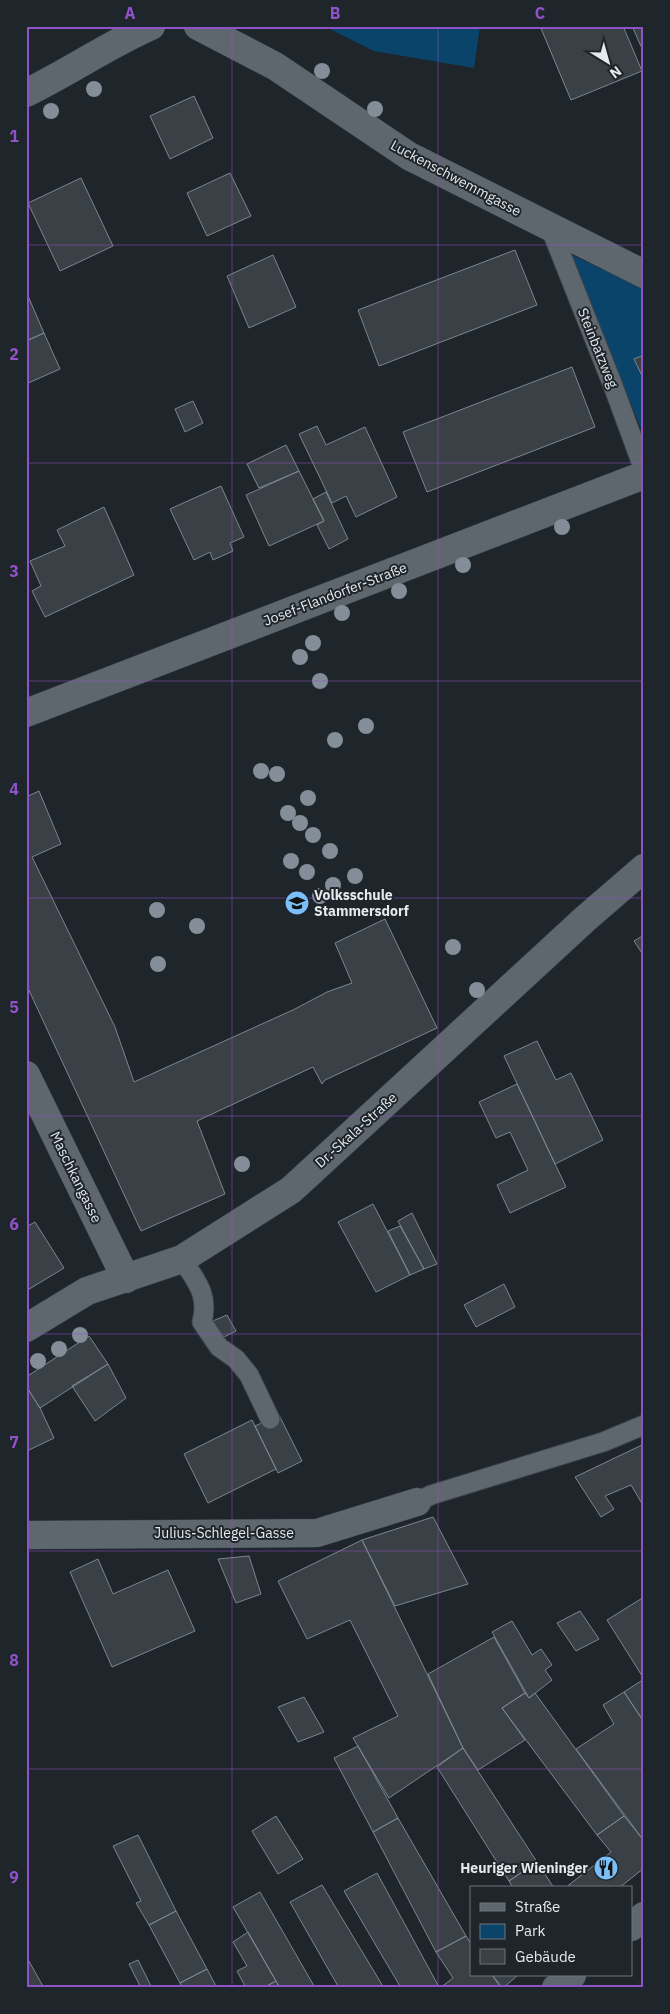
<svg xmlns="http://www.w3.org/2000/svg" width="670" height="2014" font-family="'IBM Plex Sans',sans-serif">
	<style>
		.green { fill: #0b446b }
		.building { fill: #394046; stroke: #7e868d }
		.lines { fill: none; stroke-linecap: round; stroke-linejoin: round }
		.service-casing { stroke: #3d4348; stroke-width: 21 }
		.minor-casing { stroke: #3d4348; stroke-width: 29 }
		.secondary-casing { stroke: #3d4348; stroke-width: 29 }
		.service { stroke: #5f676e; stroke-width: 19 }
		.minor { stroke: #5f676e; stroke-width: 28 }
		.secondary { stroke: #5f676e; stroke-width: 28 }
		.tree { fill: #838e98 }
		.grid { fill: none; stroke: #9052c8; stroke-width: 1; stroke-opacity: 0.55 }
		.labels { text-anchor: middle; stroke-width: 4; stroke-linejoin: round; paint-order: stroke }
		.street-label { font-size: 14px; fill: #e5eaee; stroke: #1e252b }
		.poi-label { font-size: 14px; font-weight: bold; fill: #e5eaee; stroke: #1e252b; text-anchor: start }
		.neatline { fill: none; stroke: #9052c8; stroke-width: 2 }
		.grid-label { font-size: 16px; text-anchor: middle; font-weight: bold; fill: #9052c8 }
	</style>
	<rect width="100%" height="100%" fill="#1e252b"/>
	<path class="green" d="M324,26h156l-6,42 -100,-17z
		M570,254l74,35v147z"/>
	<path class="building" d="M540,26h83l19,45 -71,29z
		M632,26h12v27z
		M194,96l19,42 -43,21 -20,-43z
		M230,173l21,43 -44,20 -20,-43z
		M81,178l32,68 -53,25 -32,-68z
		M515,250l22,55 -158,61 -21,-56z
		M273,255l23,52 -47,21 -22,-52z
		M28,296l16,37 -18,8v-44z
		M44,333l16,36 -34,15v-43z
		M644,355v25l-10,-21z
		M572,367l23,60 -168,65 -24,-60z
		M193,401l10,22 -18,9 -10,-23z
		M317,426l9,19 39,-18 32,70 -41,20 -10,-21 -14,7 -33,-69z
		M286,445l13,26 -40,17 -12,-24z
		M299,471l25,50 -55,25 -23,-51z
		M221,486l23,51 -14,6 3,8 -20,9 -3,-8 -16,8 -24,-51z
		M326,492l22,47 -19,10 -12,-24 7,-4 -11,-22z
		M104,507l30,68 -89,42 -13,-26 9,-5 -11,-25 35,-15 -8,-16z
		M39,791l22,53 -29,13 83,170 19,55 161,-73 32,-17 25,-9 -17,-40 50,-24 52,109 -112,52 -3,4 -9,-17 -116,54 28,73 -84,37 -115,-247v-187z
		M644,935v21l-10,-15z
		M537,1041l19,39 15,-7 32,67 -48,24 -51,-108z
		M517,1084l49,103 -56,26 -13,-28 31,-15 -18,-38 -14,6 -17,-36z
		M373,1204l37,71 -34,17 -38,-70z
		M412,1213l25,51 -13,5 -26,-48z
		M35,1222l29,46 -38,23v-64z
		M400,1226l24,43 -14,6 -22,-44z
		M504,1284l11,23 -39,20 -12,-22z
		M227,1315l9,16 -18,9 -10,-17z
		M89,1336l19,28 -68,44 -14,-22v-9z
		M108,1364l18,34 -31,23 -23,-35z
		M26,1386l14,22 14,30 -25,12 -3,-5z
		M279,1415l23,46 -24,12 -23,-47z
		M252,1420l24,49 -68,34 -24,-49z
		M642,1445l2,4v58l-13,-22 -26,11 9,13 -13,8 -26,-40z
		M433,1517l35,67 -73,22 -33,-66z
		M362,1540l101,208 -74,50 -36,-60 45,-22 -48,-96 -43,19 -29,-58z
		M249,1556l12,38 -25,9 -18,-44z
		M98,1559l15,35 55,-24 27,61 -83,36 -42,-95z
		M644,1597v82l-37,-59z
		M580,1611l19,28 -23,12 -19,-28z
		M512,1621l20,34 9,-6 11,16 -7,5 7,10 -23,18 -37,-66z
		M494,1637l31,56 -23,15 23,32 -47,30 -15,-22 -35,-74z
		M644,1679v43l-20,-30z
		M624,1692l20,30v119l-68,-92 38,-25 -11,-19z
		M525,1693l4,5 6,-5 89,123 -27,19 -95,-127z
		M304,1697l20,35 -26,10 -20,-35z
		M358,1746l40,72 -25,14 -39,-74z
		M463,1748l74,114 -28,19 -72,-114z
		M276,1816l27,43 -25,15 -26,-43z
		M624,1816l20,25v27l-25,20h-54l46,-36 -14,-17z
		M398,1818l68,118 -30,16 -63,-120z
		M138,1835l38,76 -27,14 -13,-22 5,-2 -28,-55z
		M537,1862l17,26h-41l-4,-7z
		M377,1873l62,114 1,1h-39l-57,-97z
		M322,1885l62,103h-45l-49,-86z
		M260,1892l54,94 -3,2h-31l-47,-81z
		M176,1911l31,58 -27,14 -31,-58z
		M248,1932l28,49 -13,7h-17l-9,-17 10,-5 -14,-24z
		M466,1936l5,8v31h21l9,13h-61l13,-10 -17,-26z
		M26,1956l18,32h-16l-2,-4z
		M138,1960l14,28h-11l-12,-24z
		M207,1969l10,19h-35l-2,-5z
		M492,1975h26l-15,13z
		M276,1981l4,7h-17z"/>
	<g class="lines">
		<defs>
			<path id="service" d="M550,227l62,156 32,87
				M182,1259c14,22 27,35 20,63l17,25 17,12 13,16 21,44
				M417,1502l14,-7 172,-53 41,-17"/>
			<path id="minor" d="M198,26l77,40 134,90 235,118
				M26,93c43,-21 82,-48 125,-67
				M26,713l618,-238
				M26,1075l100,204
				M26,1328l61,-37 95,-32 109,-69 294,-271 59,-51
				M26,1535l291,-2 100,-31"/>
			<path id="secondary" d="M631,1927l13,-11
				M556,1988l16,-13"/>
		</defs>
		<use href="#service" class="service-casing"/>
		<use href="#minor" class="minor-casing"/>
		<use href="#secondary" class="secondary-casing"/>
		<use href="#service" class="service"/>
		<use href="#minor" class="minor"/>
		<use href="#secondary" class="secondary"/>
	</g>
	<g class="tree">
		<circle cx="322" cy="71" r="8"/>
		<circle cx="94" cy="89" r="8"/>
		<circle cx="375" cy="109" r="8"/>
		<circle cx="51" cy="111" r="8"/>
		<circle cx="562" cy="527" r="8"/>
		<circle cx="463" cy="565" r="8"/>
		<circle cx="399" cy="591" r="8"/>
		<circle cx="342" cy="613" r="8"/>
		<circle cx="313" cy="643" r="8"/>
		<circle cx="300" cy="657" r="8"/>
		<circle cx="320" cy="681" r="8"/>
		<circle cx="366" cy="726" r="8"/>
		<circle cx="335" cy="740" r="8"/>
		<circle cx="261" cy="771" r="8"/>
		<circle cx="277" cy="774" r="8"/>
		<circle cx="308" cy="798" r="8"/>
		<circle cx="288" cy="813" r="8"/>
		<circle cx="300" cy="823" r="8"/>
		<circle cx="313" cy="835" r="8"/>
		<circle cx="330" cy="851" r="8"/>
		<circle cx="291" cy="861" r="8"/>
		<circle cx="307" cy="872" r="8"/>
		<circle cx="355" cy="876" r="8"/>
		<circle cx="333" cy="885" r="8"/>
		<circle cx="320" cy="896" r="8"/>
		<circle cx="157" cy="910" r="8"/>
		<circle cx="197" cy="926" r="8"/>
		<circle cx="453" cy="947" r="8"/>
		<circle cx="158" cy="964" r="8"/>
		<circle cx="477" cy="990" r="8"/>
		<circle cx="242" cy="1164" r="8"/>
		<circle cx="80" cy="1335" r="8"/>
		<circle cx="59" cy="1349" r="8"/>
		<circle cx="38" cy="1361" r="8"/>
	</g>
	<path class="grid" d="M232,26v1962M438,26v1962M26,245h618M26,463h618M26,681h618M26,898h618M26,1116h618M26,1334h618M26,1551h618M26,1769h618"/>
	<defs>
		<symbol id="school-disc" viewBox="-11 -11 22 22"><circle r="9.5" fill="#7abff8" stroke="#1e252b"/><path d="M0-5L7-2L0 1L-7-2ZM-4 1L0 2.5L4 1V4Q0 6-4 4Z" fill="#111"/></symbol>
		<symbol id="restaurant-disc" viewBox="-11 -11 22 22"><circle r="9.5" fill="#7abff8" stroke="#1e252b"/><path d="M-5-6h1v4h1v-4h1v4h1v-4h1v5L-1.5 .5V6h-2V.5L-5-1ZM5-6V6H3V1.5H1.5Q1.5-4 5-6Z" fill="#111"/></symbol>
	</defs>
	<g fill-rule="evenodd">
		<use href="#school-disc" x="283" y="889" width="28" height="28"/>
		<use href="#restaurant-disc" x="592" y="1854" width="28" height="28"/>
	</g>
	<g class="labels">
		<g class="street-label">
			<text transform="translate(456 178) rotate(28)" y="5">Luckenschwemmgasse</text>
			<text transform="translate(598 348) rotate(68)" y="5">Steinbatzweg</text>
			<text transform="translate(335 594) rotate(-21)" y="5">Josef-Flandorfer-Straße</text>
			<text transform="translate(356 1130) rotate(-42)" y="5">Dr.-Skala-Straße</text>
			<text transform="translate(76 1177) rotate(64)" y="5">Maschkangasse</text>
			<text x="224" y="1538">Julius-Schlegel-Gasse</text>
		</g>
		<g class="poi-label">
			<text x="314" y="900">Volksschule<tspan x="314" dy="16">Stammersdorf</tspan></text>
			<text x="588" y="1873" text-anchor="end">Heuriger Wieninger</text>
		</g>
	</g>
	<rect width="670" height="2014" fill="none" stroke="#1e252b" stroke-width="55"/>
	<rect x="470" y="1886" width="162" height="90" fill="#1e252b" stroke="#6e7479"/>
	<rect x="480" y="1903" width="25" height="8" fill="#5f676e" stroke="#6e7479"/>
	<text x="515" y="1912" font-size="15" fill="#e5eaee">Straße</text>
	<rect x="480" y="1924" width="25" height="15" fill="#0b446b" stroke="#6e7479"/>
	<text x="515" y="1936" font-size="15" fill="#e5eaee">Park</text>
	<rect x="480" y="1949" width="25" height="15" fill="#394046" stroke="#6e7479"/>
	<text x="515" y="1962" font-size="15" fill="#e5eaee">Gebäude</text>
	<g transform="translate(608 62) rotate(143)" stroke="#1e252b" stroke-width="4" paint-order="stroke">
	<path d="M0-4L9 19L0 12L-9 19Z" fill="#e5eaee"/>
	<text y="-8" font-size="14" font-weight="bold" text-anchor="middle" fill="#e5eaee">N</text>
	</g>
	<rect x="28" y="28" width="614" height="1958" class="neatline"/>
	<g class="grid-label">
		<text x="130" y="19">A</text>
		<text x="335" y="19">B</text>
		<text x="540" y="19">C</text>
		<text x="14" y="142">1</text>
		<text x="14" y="360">2</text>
		<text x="14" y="577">3</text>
		<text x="14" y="795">4</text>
		<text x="14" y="1013">5</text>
		<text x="14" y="1230">6</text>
		<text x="14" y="1448">7</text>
		<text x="14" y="1666">8</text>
		<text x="14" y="1883">9</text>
	</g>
</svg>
